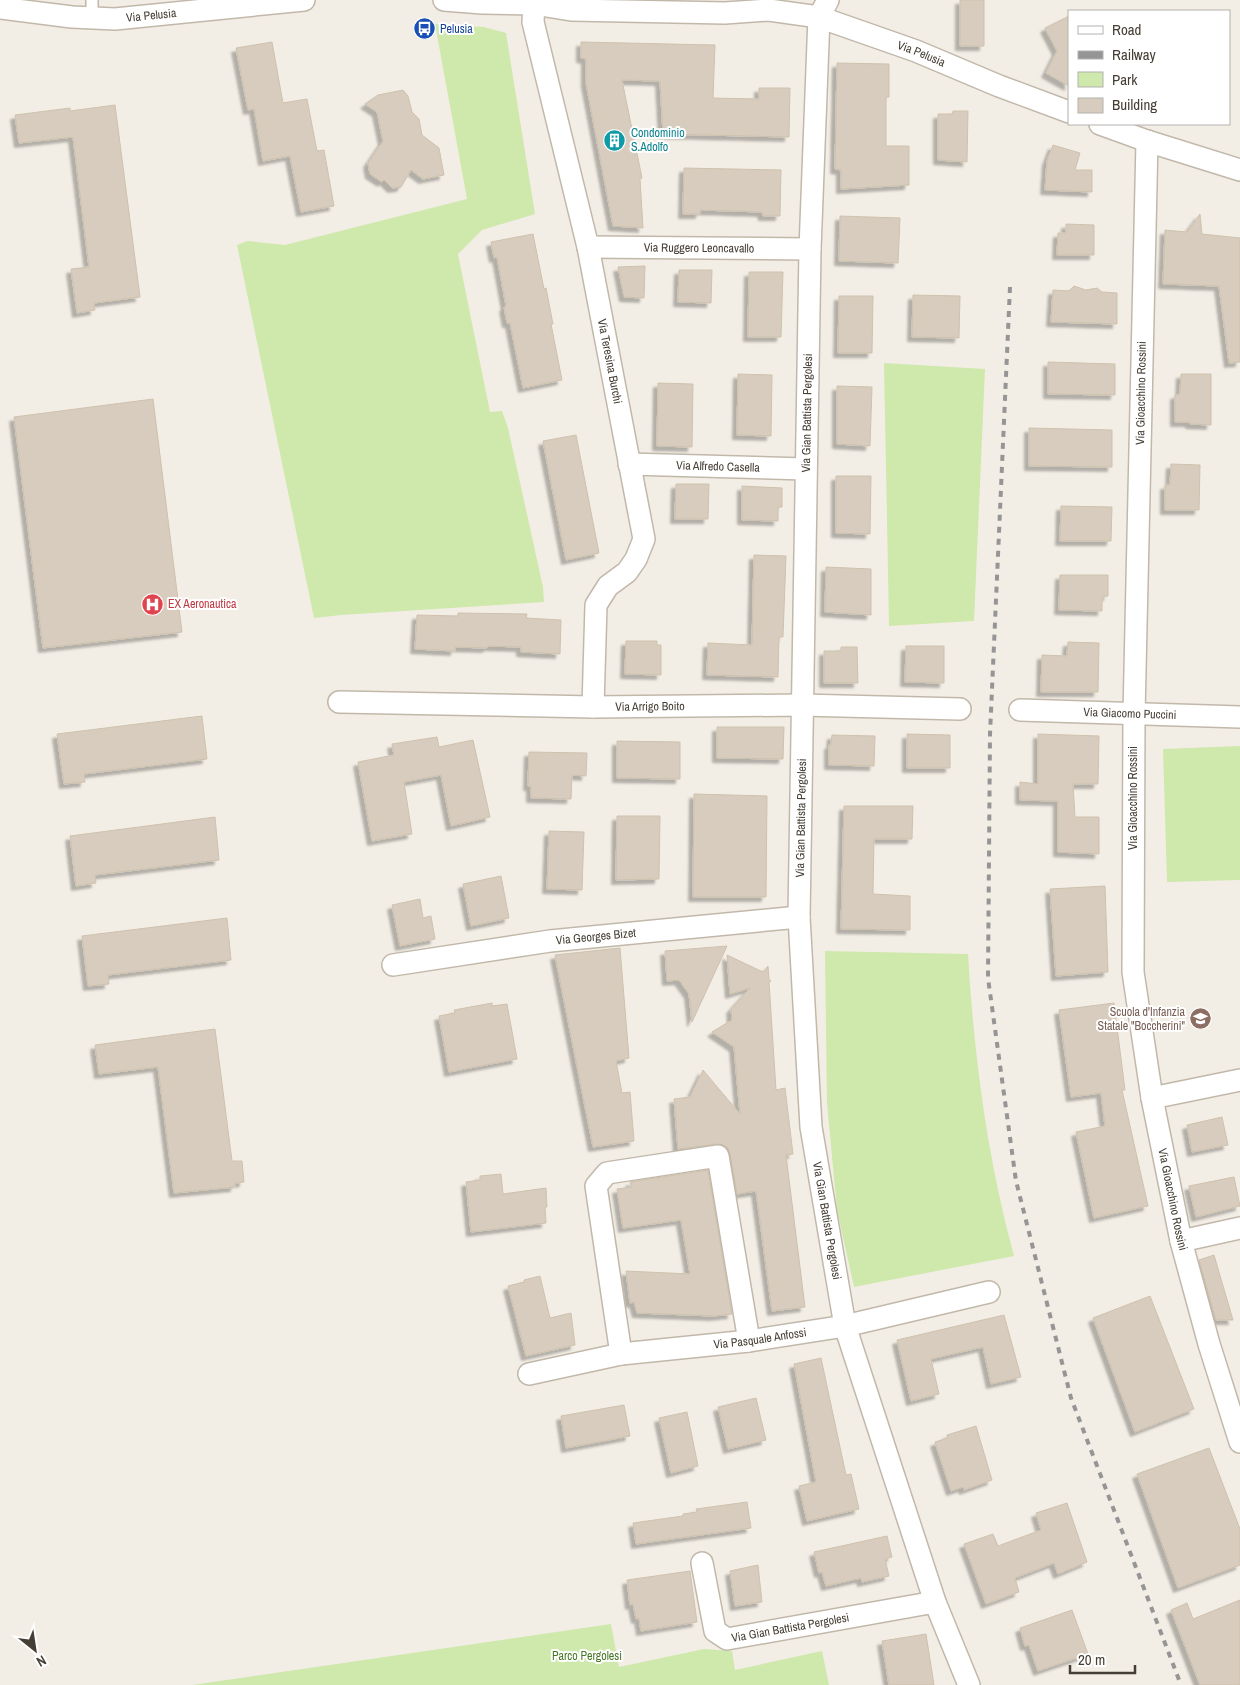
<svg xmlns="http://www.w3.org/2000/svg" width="1240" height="1685" font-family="'Archivo Narrow',sans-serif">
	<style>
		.green { fill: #cfe8ac }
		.building { fill: #d7ccbd; stroke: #cfc1ad; filter: url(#shadow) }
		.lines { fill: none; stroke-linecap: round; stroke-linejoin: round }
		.service-casing { stroke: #c1b8aa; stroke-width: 14 }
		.minor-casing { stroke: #c1b8aa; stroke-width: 24 }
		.service { stroke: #fff; stroke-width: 11 }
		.minor { stroke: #fff; stroke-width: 21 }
		.rail { stroke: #959595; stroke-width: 4; stroke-dasharray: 6 6; stroke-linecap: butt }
		.labels { text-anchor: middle; stroke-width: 4; stroke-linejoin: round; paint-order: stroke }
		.street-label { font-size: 12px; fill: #453e34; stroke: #fff }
		.transit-label { font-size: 12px; fill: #164399; stroke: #fff; text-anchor: start }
		.culture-label { font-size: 12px; fill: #0d838f; stroke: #fff; text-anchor: start }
		.health-label { font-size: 12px; fill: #be3a42; stroke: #fff; text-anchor: start }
		.education-label { font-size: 12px; fill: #785e54; stroke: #fff; text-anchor: end }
		.park-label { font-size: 12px; fill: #487827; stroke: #fff }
	</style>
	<defs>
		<filter id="shadow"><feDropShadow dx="-4.5" dy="4.5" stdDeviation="1" flood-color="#0004"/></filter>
	</defs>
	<rect width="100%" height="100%" fill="#f3eee5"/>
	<path class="green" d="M435,24l49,3 22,6 29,181 -53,16 -24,24 32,158 12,-1 6,17 35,159 1,15 -203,13 -27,3 -77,-373 11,-4 37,4 182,-46z
		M884,363l101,6 -11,252 -85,5z
		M1240,746v134l-73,2 -4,-133z
		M825,951l143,3c6,102 19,203 46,302l-160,31 -17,-77 -10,-107z
		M611,1624l8,43 85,-18 28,2 3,19 87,-19 7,34h-637z"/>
	<path class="building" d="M960,0h24v46h-24z
		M1069,16v70l-23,-13 11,-22 -12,-23z
		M272,42l11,61 24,-4 10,52 7,-1 10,56 -33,6 -11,-56 -27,5 -9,-52 -6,1 -12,-62z
		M581,42l134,3 -2,53 46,1v-11h31l-1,49 -126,-3 -3,-53 -38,-1 20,98 -2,1 3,49 -30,-2 -27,-143v-24l-5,-1z
		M837,63l52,1v33h-3v49h23v39l-68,4v-19l-6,-1z
		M403,90l5,6 4,16 7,7 3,16 17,13 5,27 -21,4 -12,-9 -10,17 -9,1 -8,-8 -2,2 -12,-8 -2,-11 15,-22 -6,-29 -12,-8 13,-9z
		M115,105l25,192 -46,6 1,7 -18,3 -6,-44 18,-2 -16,-130 -54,6 -4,-28 55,-7v3z
		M953,111h15l-1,51 -29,-2v-46h14z
		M1053,145l27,8 -5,17h17v22l-47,-2 2,-29z
		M684,168l97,2 -1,46h-17l-1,-4 -62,-2v4h-17z
		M1200,214l2,20 38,4v124l-11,1 -10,-77 -56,-2 2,-54 22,2z
		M840,216l60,2 -2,45 -59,-2z
		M1066,224l28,1v30h-37l1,-22h8z
		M533,234l11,55 2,-1 7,36h-2l11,56 -39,8 -13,-65h-3l-3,-16 2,-1 -9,-49 -3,1 -3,-16z
		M645,266l-1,32 -20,-1 -6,-30z
		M679,270h33l-1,33 -33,-1z
		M749,272h34l-2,65h-33z
		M1074,286l12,4 11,-2 5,4 15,1v31l-66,-2 2,-32 16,1z
		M913,295l47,1 -1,42 -47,-1z
		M839,296h34l-1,57h-34z
		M1048,362l67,2v31l-67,-1z
		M738,374l34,1 -1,61 -34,-1z
		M1181,374h30v51l-21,-1v-2h-15v-27l5,-1z
		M658,383l35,1 -1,63 -35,-1z
		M837,386l35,1 -2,59 -33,-2z
		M153,399l29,233 -139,16 -29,-231z
		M1029,428l83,2v37l-83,-1z
		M576,435l23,118 -33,7 -23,-119z
		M1171,464l29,1 -1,45h-34v-25h5z
		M836,476h35l-1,58 -34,-1z
		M676,484h33l-1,35h-33z
		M742,486l40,2v19h-4v14l-36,-1z
		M1061,506l51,1 -1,34h-51z
		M754,555l32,1 -3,81h-4l-1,40 -71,-2 1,-32 44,2z
		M826,567l45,2v46l-46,-3z
		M1060,575h48v21l-6,1v14l-43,-1z
		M458,613l69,1 -1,4 35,2 -1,34 -39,-2v-5l-33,-1 -1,2 -32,-1v4l-40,-2 2,-34 41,1z
		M626,641h31v4h4v30l-36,-1z
		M1068,642l31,1 -1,49h-57l1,-37 25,1z
		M906,646h38v37l-39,-1z
		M841,647h16l1,36h-34v-32h17z
		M202,716l5,43 -123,15 1,8 -21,2 -7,-50z
		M717,727h67l-1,32 -66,-1z
		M907,734l43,1v33h-43z
		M1038,734l61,2 -1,48h-25l2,33h24v37l-41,-2v-51l-38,-1v-18l18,2z
		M832,735l43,1 -1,30 -45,-1v-20h2z
		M437,737l2,10 34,-7 17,77 -39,9 -10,-51 -37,7 8,52 -40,7 -14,-79 36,-7 -2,-11z
		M617,741l63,1v37l-63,-1z
		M529,752l58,1 -1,23 -14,-1 -1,24 -40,-1v-12h-3z
		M694,794l73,2 -1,101h-73z
		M844,806h69l-1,33h-38l-1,55 37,2v34l-69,-1z
		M617,816h43l-1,63 -43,1z
		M215,817l4,43 -124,15 1,8 -20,3 -6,-50z
		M549,831l35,1 -2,58 -35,-1z
		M501,876l8,42 -38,8 -8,-42z
		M1105,886l3,86 -52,4 -6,-87z
		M420,899l3,19 8,-2 4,23 -35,7 -8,-41z
		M227,918l4,42 -123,15 1,9 -21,2 -6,-50z
		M727,946l-35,76 -3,-28 -10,-14 -12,1 -2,-30z
		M620,948l9,110 -13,3 6,32 8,-1 4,49 -41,6 -38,-192z
		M727,955l36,17 5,-6 1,13 2,2 -2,1 7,108 9,-2 8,66 -7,1 19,152 -33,4 -16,-120 -19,3 -7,-40 -2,-6 -5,-3 -6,-1 -39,5 -4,-50 16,-2 13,-27 37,44 -6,-67 -22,-15 20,-12 -1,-11 19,-21 -20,6z
		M492,1003v3l15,-2 10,55 -68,13 -10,-56 16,-3 -1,-3z
		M1114,1003l11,87h-3l26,116 -54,12 -18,-86 29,-6 -4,-33 -30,4 -12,-87z
		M215,1029l17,132h10l2,21 -9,1v4l-61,6 -16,-126 -59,7 -4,-29z
		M1222,1117l6,28 -36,7 -5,-27z
		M708,1170l24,144 -18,2 -77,-3 -3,-11 -4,1 -4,-32 64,3 -9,-54 -58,8 -6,-39 15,-2 -2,-5z
		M501,1174l2,20 43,-6 1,19h-2l1,16 -75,9 -5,-50 14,-2v-4z
		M1234,1177l6,29 -44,11 -7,-31z
		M1214,1255l19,65h-17l-17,-60z
		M540,1276l10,42 21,-5 4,32 -49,11 -18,-70 16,-4v-2z
		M1150,1296l44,113 -59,23 -42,-114z
		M1004,1315l17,62 -30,7 -8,-37 -52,12 8,35 -28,7 -14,-61z
		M821,1358l25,117 5,-1 8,35 -52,12 -8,-35 17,-4 -22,-118z
		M756,1398l10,42 -38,9 -10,-42z
		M624,1405l6,31 -64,12 -5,-32z
		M687,1412l11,54 -27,7 -12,-55z
		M976,1426l16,54 -28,10 -1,-3 -12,4 -16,-49 13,-4 -1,-3z
		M1209,1448l31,81v36l-62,23 -41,-114z
		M747,1502l4,26 -115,16 -3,-21 50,-7v-2l14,-2 -1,-3z
		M1067,1503l20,59 -29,12 -4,-11 -39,15 4,14 -33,12 -22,-60 29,-10 5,12 43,-16 -5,-17z
		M887,1536l5,21 -7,2 4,17 -27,6 -1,-4 -35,8 -4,-14 -3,1 -5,-21z
		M758,1565l4,37 -27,4 -5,-35z
		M690,1571l7,51 -56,9 -2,-13 -3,1 -3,-15 -3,1 -3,-25z
		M1240,1600v85h-40l-29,-75 16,-7 6,16z
		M1072,1610l16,44 -50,17 -9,-26 -4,1 -5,-18z
		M926,1634l8,51h-45l-7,-44z"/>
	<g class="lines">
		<defs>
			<path id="service" d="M92,18v-18"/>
			<g id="minor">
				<path id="s1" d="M444,0l38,3 52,1 37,6 154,3 44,-3 50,7 97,34 83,35 70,26"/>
				<path id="s2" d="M828,0l-9,17 -9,232 -11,668 12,210 34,199 90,276 34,83"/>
				<path id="s3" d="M534,4l-1,18 55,225 56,292 -8,20 -9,13 -19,14 -12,19 -3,102"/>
				<path id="s4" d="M0,8l72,9 43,2 189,-19"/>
				<path d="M1100,124l47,17 93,29"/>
				<path id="s5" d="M1147,141l-13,573 -1,258 19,126 29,143 28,103 31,98"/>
				<path id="s6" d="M588,247l222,2"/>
				<path id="s7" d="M629,464l177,5"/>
				<path id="s8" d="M339,702l254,5 209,-2 158,4"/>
				<path id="s9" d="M1020,710l220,7"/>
				<path id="s10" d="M393,965l157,-24 249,-24"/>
				<path d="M1152,1098l88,-18"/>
				<path d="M1181,1241l59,-13"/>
				<path d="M621,1354l-25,-168 11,-13 111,-17 31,185"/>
				<path id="s11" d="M529,1374l92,-20 128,-13 96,-15 144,-34"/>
				<path id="s12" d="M702,1563l13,68 12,8 208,-37"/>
			</g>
		</defs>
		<use href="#service" class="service-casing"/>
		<use href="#minor" class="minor-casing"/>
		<use href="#service" class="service"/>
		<use href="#minor" class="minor"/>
		<path class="rail" d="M1010,287l-20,447 -2,244 28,203 55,217 110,287"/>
	</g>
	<defs>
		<symbol id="bus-disc" viewBox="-11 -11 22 22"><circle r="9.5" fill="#1a4fb4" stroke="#fff"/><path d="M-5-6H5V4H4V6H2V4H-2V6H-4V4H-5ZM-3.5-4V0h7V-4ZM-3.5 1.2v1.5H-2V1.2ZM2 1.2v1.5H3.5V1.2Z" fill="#fff"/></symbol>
		<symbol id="building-disc" viewBox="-11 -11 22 22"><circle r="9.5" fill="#0f9aa8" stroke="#fff"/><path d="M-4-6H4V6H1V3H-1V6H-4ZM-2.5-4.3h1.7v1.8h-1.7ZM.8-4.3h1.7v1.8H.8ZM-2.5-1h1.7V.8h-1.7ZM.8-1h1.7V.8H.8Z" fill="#fff"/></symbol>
		<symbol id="hospital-disc" viewBox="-11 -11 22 22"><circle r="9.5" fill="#e0444e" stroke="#fff"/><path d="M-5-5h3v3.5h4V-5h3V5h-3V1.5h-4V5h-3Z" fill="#fff"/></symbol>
		<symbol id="school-disc" viewBox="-11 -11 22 22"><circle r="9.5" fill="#8d6e63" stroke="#fff"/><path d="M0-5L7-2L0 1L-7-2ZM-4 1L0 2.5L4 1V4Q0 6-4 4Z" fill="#fff"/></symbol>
	</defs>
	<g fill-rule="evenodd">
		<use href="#bus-disc" x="412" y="16" width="25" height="25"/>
		<use href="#building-disc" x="602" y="128" width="25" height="25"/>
		<use href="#hospital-disc" x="140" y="592" width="25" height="25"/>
		<use href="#school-disc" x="1188" y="1006" width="25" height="25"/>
	</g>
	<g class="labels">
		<g class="street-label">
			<text dy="4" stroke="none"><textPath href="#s4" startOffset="152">Via Pelusia</textPath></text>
			<text dy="4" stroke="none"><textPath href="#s1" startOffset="485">Via Pelusia</textPath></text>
			<text dy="4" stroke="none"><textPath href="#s6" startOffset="111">Via Ruggero Leoncavallo</textPath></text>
			<text dy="4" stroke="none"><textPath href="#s3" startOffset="366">Via Teresina Burchi</textPath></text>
			<text transform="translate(1141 393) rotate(-89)" y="4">Via Gioacchino Rossini</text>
			<text transform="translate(807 413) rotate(-89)" y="4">Via Gian Battista Pergolesi</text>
			<text dy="4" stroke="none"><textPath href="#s7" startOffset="89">Via Alfredo Casella</textPath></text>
			<text dy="4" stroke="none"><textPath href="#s8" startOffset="311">Via Arrigo Boito</textPath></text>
			<text dy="4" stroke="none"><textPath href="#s9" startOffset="110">Via Giacomo Puccini</textPath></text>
			<text transform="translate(1133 798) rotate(-90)" y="4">Via Gioacchino Rossini</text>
			<text transform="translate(801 818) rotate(-89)" y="4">Via Gian Battista Pergolesi</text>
			<text dy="4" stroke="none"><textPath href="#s10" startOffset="205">Via Georges Bizet</textPath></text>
			<text dy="4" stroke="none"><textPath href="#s5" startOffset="1062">Via Gioacchino Rossini</textPath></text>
			<text dy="4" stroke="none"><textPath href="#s2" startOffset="1225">Via Gian Battista Pergolesi</textPath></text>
			<text dy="4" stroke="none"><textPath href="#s11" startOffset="234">Via Pasquale Anfossi</textPath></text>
			<text dy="4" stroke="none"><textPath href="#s12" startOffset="148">Via Gian Battista Pergolesi</textPath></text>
		</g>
		<g class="transit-label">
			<text x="440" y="33">Pelusia</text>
		</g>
		<g class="culture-label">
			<text x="631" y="137">Condominio<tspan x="631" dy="14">S.Adolfo</tspan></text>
		</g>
		<g class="health-label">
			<text x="168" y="608">EX Aeronautica</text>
		</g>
		<g class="education-label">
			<text x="1185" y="1016">Scuola d'Infanzia<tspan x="1185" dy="14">Statale "Boccherini"</tspan></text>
		</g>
		<g class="park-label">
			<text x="587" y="1660">Parco Pergolesi</text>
		</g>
	</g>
	<rect x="1068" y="10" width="162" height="115" fill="#ffffff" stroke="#b5b2ae"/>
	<rect x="1078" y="26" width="25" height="8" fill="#ffffff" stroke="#b5b2ae"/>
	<text x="1112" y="35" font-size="15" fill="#453e34">Road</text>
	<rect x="1078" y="51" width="25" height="8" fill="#959595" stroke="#b5b2ae"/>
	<text x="1112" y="60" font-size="15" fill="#453e34">Railway</text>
	<rect x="1078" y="72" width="25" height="15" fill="#cfe8ac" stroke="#b5b2ae"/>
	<text x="1112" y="85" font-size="15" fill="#453e34">Park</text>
	<rect x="1078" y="98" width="25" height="15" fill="#d7ccbd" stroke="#b5b2ae"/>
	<text x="1112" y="110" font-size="15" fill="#453e34">Building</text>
	<g transform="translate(35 1650) rotate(150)" stroke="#ffffff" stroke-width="4" paint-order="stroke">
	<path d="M0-4L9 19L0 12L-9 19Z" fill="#453e34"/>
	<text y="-8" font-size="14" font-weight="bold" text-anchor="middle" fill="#453e34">N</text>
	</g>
	<path d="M1070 1665v8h65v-8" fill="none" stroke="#453e34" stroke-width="2.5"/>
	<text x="1078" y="1665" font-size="15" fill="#453e34" stroke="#ffffff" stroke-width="4" paint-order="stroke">20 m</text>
</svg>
